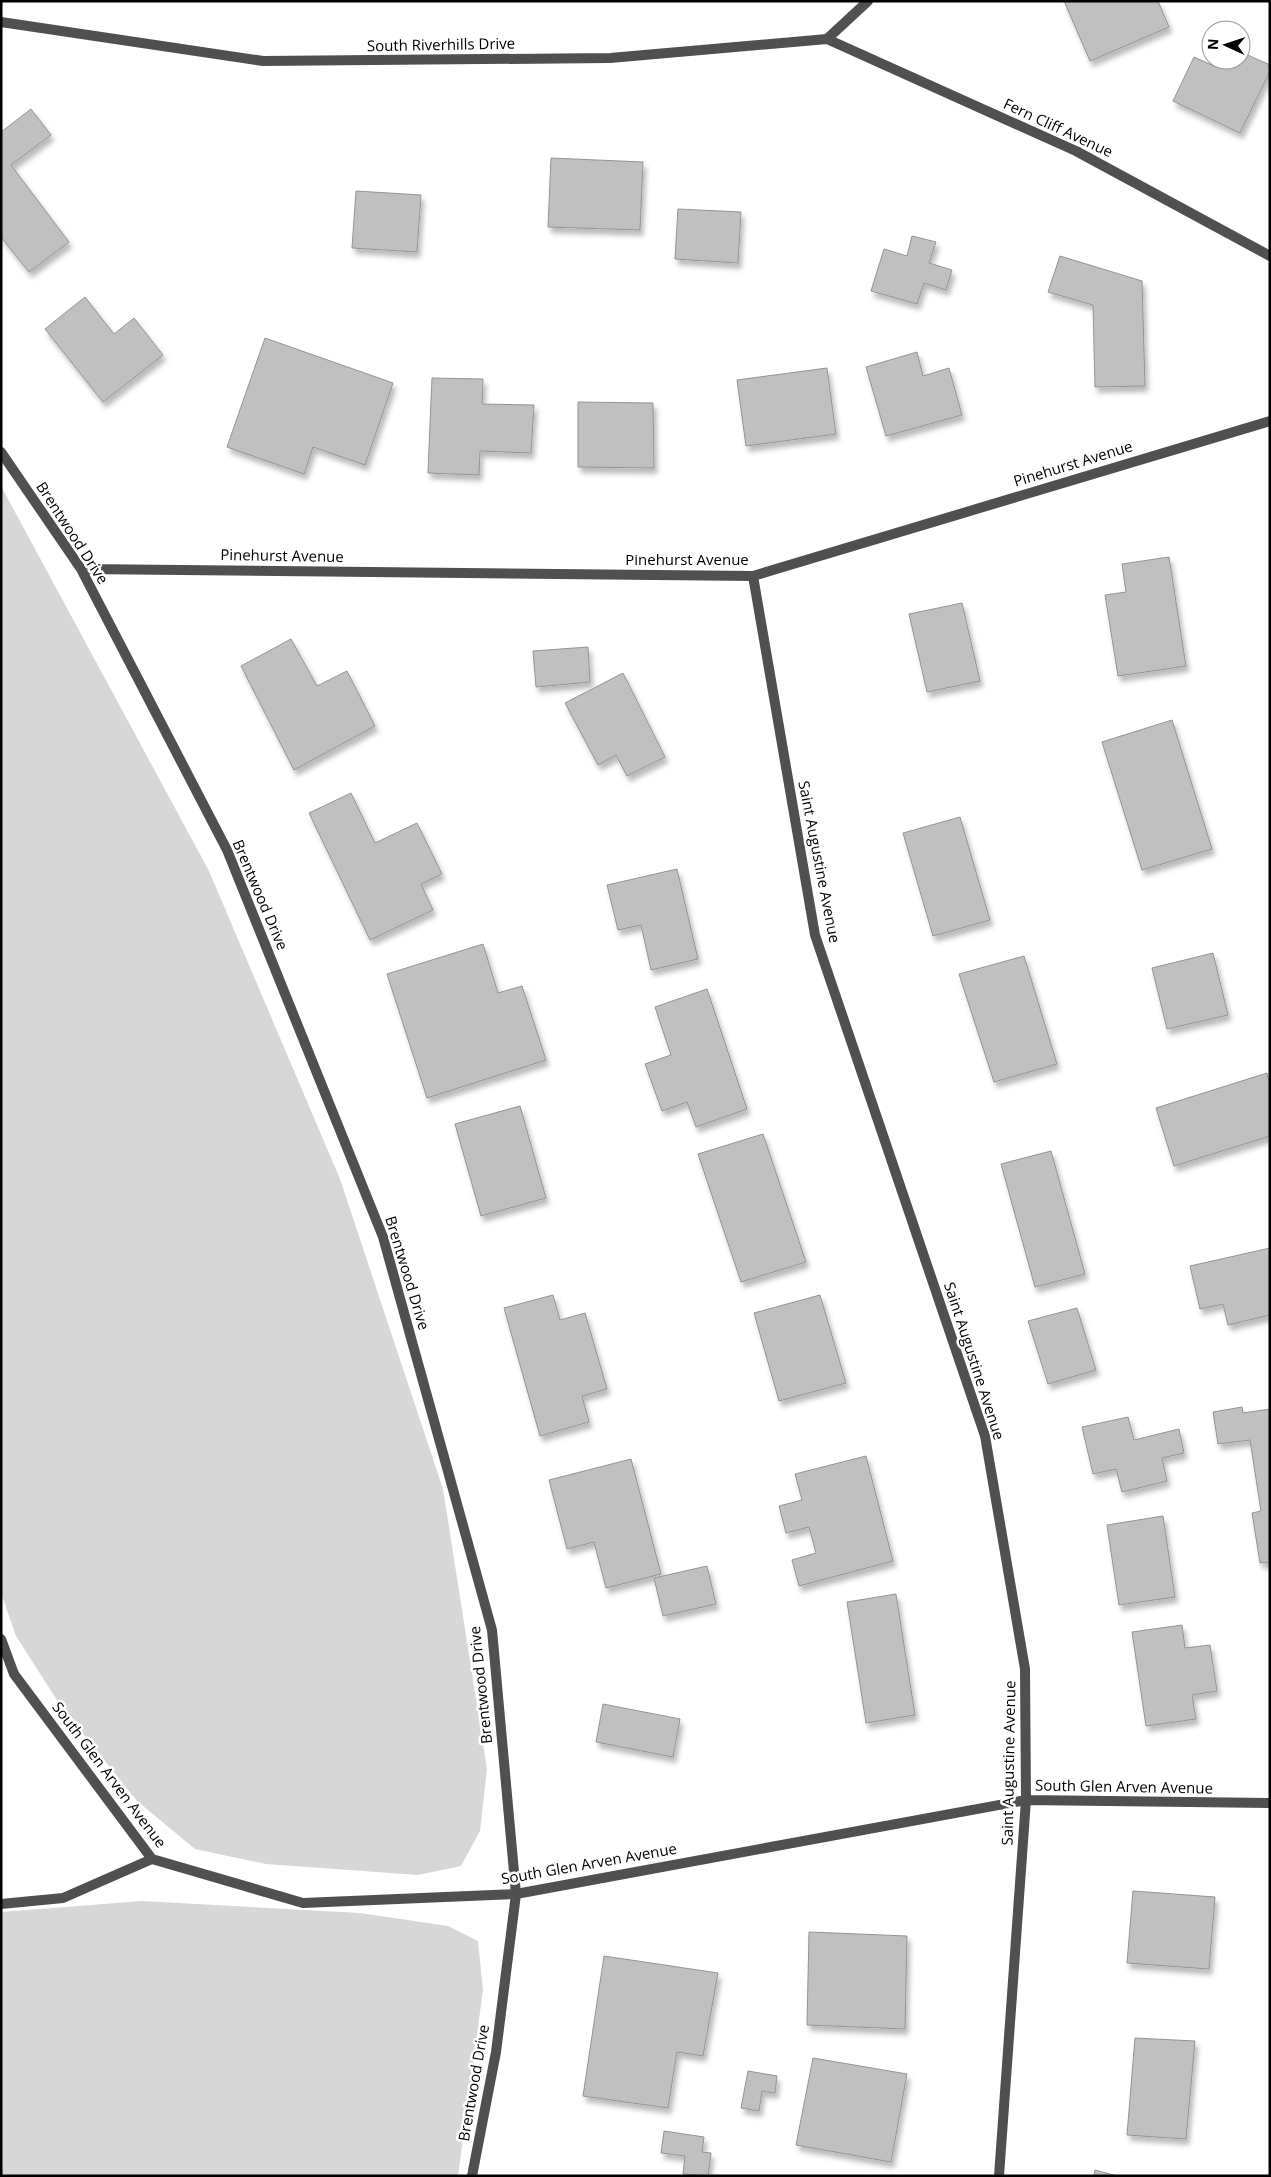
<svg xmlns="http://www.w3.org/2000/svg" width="1271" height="2177" font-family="'Open Sans',sans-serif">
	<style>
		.green { fill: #d7d7d7 }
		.building { fill: #c0c0c0; stroke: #949494; filter: url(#shadow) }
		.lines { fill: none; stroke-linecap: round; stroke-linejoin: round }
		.minor { stroke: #505050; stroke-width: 10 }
		.labels { text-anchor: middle; stroke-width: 5; stroke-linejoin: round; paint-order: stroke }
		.street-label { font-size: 15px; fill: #000; stroke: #fff }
	</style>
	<defs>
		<filter id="shadow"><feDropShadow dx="3" dy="5.5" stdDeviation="2.5" flood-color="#0004"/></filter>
	</defs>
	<rect width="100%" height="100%" fill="#fff"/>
	<path class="green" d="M1,486l208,385 131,308 103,310 44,280 -7,62 -19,35 -43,9 -152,-11 -71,-15 -58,-48 -75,-93 -46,-72 -15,-43z
		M142,1901l218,12 88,13 30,15 5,49 -25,186h-457v-264z"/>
	<path class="building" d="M1064,1h94l11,26 -79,34z
		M1241,52l29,13v6l-30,62 -67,-32 21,-44 22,10 4,-7h21z
		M31,109l20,26 -40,30 58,77 -40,30 -28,-35v-105z
		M551,158l92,4 -3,68 -92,-3z
		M356,191l65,4 -4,57 -65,-4z
		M678,209l63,3 -3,51 -63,-4z
		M912,236l24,6 -7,21 23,7 -6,20 -22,-7 -7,21 -46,-13 13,-42 23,7z
		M1060,256l82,25 3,105 -50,1 -2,-82 -45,-13z
		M85,297l29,37 20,-16 29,37 -60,47 -58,-73z
		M265,338l128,45 -28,82 -52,-18 -9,27 -77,-27z
		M917,352l6,24 26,-8 13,47 -76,21 -20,-69z
		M827,368l9,66 -90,12 -9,-66z
		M432,378l51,1 -1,25 52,1 -3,48 -51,-2 -1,24 -51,-2z
		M578,402l75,1 1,65 -76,-1z
		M1169,557l17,109 -68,10 -13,-81 21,-3 -4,-28z
		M962,603l18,78 -53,11 -18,-78z
		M291,639l26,47 30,-15 28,55 -81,44 -53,-104z
		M588,647l2,35 -54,5 -3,-36z
		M623,673l42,84 -38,19 -11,-21 -18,10 -33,-62z
		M1172,720l40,129 -70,21 -40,-128z
		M351,793l24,50 42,-20 25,51 -21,10 12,26 -63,30 -61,-127z
		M960,817l30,103 -57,16 -30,-103z
		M677,869l21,90 -47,11 -10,-45 -23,5 -11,-45z
		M483,944l15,49 24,-7 24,74 -119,38 -40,-124z
		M1213,953l15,62 -61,14 -15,-61z
		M1024,956l33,108 -63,18 -35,-108z
		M707,989l40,120 -51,18 -9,-25 -25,9 -17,-47 26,-9 -16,-48z
		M1267,1073l3,11v52l-96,30 -18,-58z
		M520,1106l26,92 -65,18 -26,-92z
		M763,1134l43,128 -65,20 -43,-128z
		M1051,1151l34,123 -50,13 -34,-123z
		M1270,1248v67l-42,10 -5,-21 -23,5 -10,-43z
		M553,1295l7,25 25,-7 22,76 -25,7 7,26 -49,14 -36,-128z
		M820,1295l26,88 -67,18 -25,-88z
		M1077,1308l19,62 -48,14 -20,-63z
		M1242,1407l1,6 27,-4v153l-10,1 -8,-50 9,-2 -11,-71 -32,4 -5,-32z
		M1128,1417l6,23 45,-11 5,24 -22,5 5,23 -45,11 -6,-23 -23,5 -11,-47z
		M866,1456l27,105 -94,25 -7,-26 24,-7 -7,-26 -23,6 -7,-27 23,-6 -7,-26z
		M631,1459l30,115 -55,14 -12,-46 -27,7 -18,-69z
		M1163,1516l12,81 -56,8 -12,-80z
		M707,1566l9,38 -53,12 -9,-38z
		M896,1594l19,121 -49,8 -19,-121z
		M1182,1625l3,23 25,-3 7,46 -25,4 4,24 -50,7 -14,-94z
		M603,1704l77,15 -7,38 -77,-15z
		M1133,1891l82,6 -6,72 -82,-6z
		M809,1932l98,4 -2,93 -98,-4z
		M604,1956l114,17 -15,83 -26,-4 -9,56 -85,-12z
		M1135,2038l60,3 -9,98 -59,-4z
		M813,2058l94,16 -16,88 -95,-17z
		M748,2071l29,5 -2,17 -13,-2 -3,20 -18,-3z
		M664,2131l40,6 -2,15 9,1 -3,23 -25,-2 2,-18 -24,-3z
		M1095,2170l22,6h-23z"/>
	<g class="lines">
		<path class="minor" d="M1,22l262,39 347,-3 217,-19 41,-38
			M827,39l249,112 194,105
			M1,452l80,117 146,281 156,387 109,393 24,264 -20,158 -24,124
			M81,569l672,7 517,-155
			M753,576l62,359 170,501 40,233 1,131 -27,376
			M1,1639l13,35 138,185 151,44 213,-9 510,-94 244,3
			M1,1904l62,-6 89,-39"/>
	</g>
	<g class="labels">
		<g class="street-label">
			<text transform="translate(441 45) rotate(-1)" y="5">South Riverhills Drive</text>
			<text transform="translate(1058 128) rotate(25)" y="5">Fern Cliff Avenue</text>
			<text transform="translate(1073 464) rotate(-17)" y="5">Pinehurst Avenue</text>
			<text transform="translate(72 533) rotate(57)" y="5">Brentwood Drive</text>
			<text transform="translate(282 556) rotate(1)" y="5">Pinehurst Avenue</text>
			<text x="687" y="565">Pinehurst Avenue</text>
			<text transform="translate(819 862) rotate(79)" y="5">Saint Augustine Avenue</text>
			<text transform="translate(260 895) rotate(67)" y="5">Brentwood Drive</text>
			<text transform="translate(407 1273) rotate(73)" y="5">Brentwood Drive</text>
			<text transform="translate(974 1361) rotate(72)" y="5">Saint Augustine Avenue</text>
			<text transform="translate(481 1685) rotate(-96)" y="5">Brentwood Drive</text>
			<text transform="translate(1009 1763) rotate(-89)" y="5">Saint Augustine Avenue</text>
			<text transform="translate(109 1775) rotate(53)" y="5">South Glen Arven Avenue</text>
			<text transform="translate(1124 1787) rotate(1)" y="5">South Glen Arven Avenue</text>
			<text transform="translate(589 1864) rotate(-10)" y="5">South Glen Arven Avenue</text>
			<text transform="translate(474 2083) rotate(-80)" y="5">Brentwood Drive</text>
		</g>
	</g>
	<rect width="1271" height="2177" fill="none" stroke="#000000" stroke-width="5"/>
	<g transform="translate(1226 45) rotate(273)"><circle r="24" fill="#ffffff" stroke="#999999"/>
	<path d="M0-4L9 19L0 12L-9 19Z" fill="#000000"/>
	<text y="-8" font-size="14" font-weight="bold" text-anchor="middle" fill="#000000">N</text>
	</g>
</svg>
